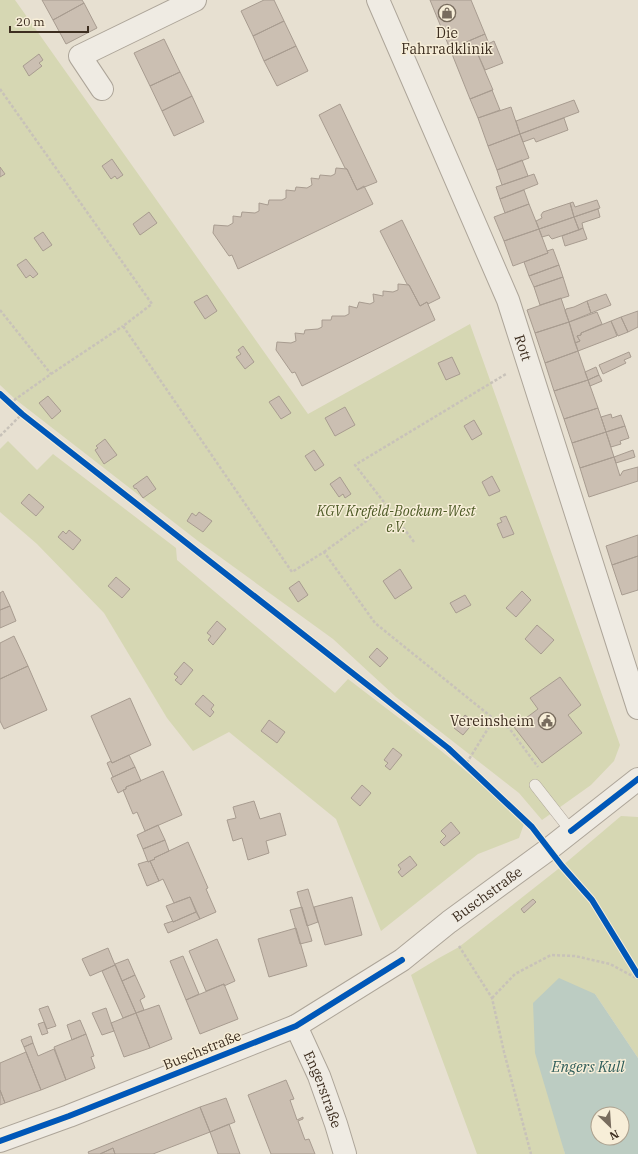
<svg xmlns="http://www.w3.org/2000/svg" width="638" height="1154" font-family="'IBM Plex Serif',serif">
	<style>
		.green { fill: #d6d7b3 }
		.water { fill: #bcccc2; fill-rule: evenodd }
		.building { fill: #cbbfb2; stroke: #a89c90 }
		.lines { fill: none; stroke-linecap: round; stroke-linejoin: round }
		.service-casing { stroke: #ada599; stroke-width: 12 }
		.minor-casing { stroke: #ada599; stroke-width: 24 }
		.path { stroke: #c8c2b9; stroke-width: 2.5; stroke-dasharray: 3 2; stroke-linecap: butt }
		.service { stroke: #efebe3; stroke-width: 11 }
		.minor { stroke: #efebe3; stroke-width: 22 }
		.cycleway-casing { stroke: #f7eed8; stroke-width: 8 }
		.cycleway { stroke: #0057b8; stroke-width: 6 }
		.labels { text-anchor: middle; stroke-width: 3; stroke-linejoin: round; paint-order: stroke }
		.poi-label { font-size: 14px; fill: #3d2e20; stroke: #f7eed8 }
		.street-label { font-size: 14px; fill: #3d2e20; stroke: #f7eed8 }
		.park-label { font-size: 14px; font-style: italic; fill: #4d5a26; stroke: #f7eed8 }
		.water-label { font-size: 15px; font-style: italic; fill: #2f5d5a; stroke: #f7eed8 }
	</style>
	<rect width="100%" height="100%" fill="#e7e0d1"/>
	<path class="green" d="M0,0h15l293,414 162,-90 150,421 -6,16 -23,24 -49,35 -23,-27 -123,-96 -63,-58 -135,-98 -183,-142 -15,-14z
		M8,441l29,29 16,-16 123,94 1,12 158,133 13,-14c60,46 122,91 176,145l-5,14 -41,16 -97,77 -45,-112 -107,-87 -36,19 -26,-33 -63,-105 -67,-69 -37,-32v-63z
		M621,816l17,1v241l-43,-64 -32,152 2,8h-88l-66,-179 28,-17 20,-11 103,-81z"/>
	<path class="water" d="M559,978l36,16 43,64v96h-73l-30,-101 -2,-50zM598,1114h24v24h-24z"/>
	<path class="building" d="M42,0h40l2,3 -31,17z
		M264,0h10l10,21 -31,15 -12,-25z
		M430,0h41l14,34 -35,15z
		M84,3l13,25 -31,16 -13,-24z
		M284,21l12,25 -32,15 -11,-25z
		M485,34l4,10 -13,6 17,40 -23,9 -20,-50z
		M164,39l16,33 -30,14 -16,-33z
		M494,41l9,22 -18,7 -9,-20z
		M296,46l12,25 -31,15 -13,-25z
		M39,54l4,6 -4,3 3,3 -13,10 -6,-10z
		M180,72l12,24 -30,15 -12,-25z
		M492,90l8,20 -22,8 -8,-19z
		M192,96l12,26 -30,14 -12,-25z
		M574,100l5,12 -59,22 -4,-13z
		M340,104l37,78 -20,8 -10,-21 -2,-1 -26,-53z
		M511,107l9,27 -32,12 -10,-28z
		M564,118l4,12 -32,12 -2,-4 -11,4 -3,-8z
		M520,134l9,24 -32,12 -9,-24z
		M112,159l11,16 -6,4 -2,-3 -4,3 -9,-13z
		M522,160l6,16 -26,9 -5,-15z
		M0,167l5,7 -5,3z
		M336,168l11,1 10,21 7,-4 9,18 -135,65 -6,-14 -3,1 -16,-23 1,-8 14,1 5,-3v-7l8,1 1,-5 13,1 4,-2v-8l9,2 1,-5h13l4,-2v-8l9,1 1,-4 11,1 5,-3 -1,-7 8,1 1,-4 11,1 4,-2z
		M534,174l4,10 -38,15 -4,-12z
		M524,190l5,14 -24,9 -5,-14z
		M597,200l3,8 -26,9 -4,-14 3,-1 2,5z
		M570,203l4,14 -35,12 -3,-8 6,-3 -1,-3 2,-3z
		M529,204l10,25 -35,12 -10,-24z
		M598,209l2,8 -18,6 1,5 -4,2 -5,-13z
		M149,212l8,11 -17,12 -7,-11z
		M574,217l5,13 -27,9 -2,-2 -1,-2 -7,2 -3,-8z
		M402,220l38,78 -12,6 -1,-2 -7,4 -11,-21 -2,-1 -27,-53z
		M583,228l4,11 -22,7 -3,-10z
		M539,229l9,24 -35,13 -9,-25z
		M43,232l9,13 -9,6 -9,-13z
		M553,249l6,16 -30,11 -5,-14 24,-9 -1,-2z
		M26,259l12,15 -5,4 -3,-3 -4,3 -9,-13z
		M559,265l4,12 -29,10 -5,-11z
		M563,277l6,19 -29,9 -6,-18z
		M398,284l11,1 11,21 7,-4 8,18 -133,66 -7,-14 -3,1 -16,-23 1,-8 14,1 5,-2 -1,-8 9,1 1,-4 13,-1 4,-2v-7h9l1,-4h13l4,-2v-8l8,2 2,-6 11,2 4,-2 -1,-8 10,2v-5l10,1 5,-2z
		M606,294l5,11 -20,8 -4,-12z
		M207,295l10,16 -12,8 -11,-17z
		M561,298l8,24 -34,11 -8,-23z
		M587,301l4,12 -22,9 -4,-11 1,-2 8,-2z
		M638,311v16l-10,5 -7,-15z
		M597,312l5,12 -21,9v2l-4,1 3,5 -5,2 -6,-21z
		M621,317l7,15 -10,4 -7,-15z
		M611,321l6,15 -39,15 -3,-8 5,-2 -3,-5 4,-1v-2z
		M569,322l9,29 -33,12 -10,-30z
		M243,346l11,16 -9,7 -9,-12 5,-3 -3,-4z
		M578,351l10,29 -34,11 -9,-28z
		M629,352l2,5 -7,3 2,3 -23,11 -4,-9z
		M452,357l8,17 -14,6 -8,-17z
		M596,367l3,8 -11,5 -3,-8z
		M599,375l3,6 -12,5 -2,-6z
		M588,380l10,28 -34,11 -10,-28z
		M48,396l13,15 -9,8 -13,-16z
		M279,396l12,17 -10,6 -12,-17z
		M345,407l10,18 -20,11 -10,-18z
		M598,408l8,24 -34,11 -8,-24z
		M611,414l1,4 9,-3 4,11 -19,6 -5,-15z
		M474,420l8,14 -10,6 -8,-14z
		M625,426l4,12 -9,3 1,3 -10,3 -5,-15z
		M606,432l8,25 -34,11 -8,-25z
		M105,439l12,16 -13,9 -9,-14 3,-2 -2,-2z
		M314,450l10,15 -9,6 -10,-15z
		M633,450l2,7 -19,6 -2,-6z
		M614,457l6,19 3,-5 15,-4v14l-49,16 -9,-29z
		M147,476l9,13 -13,9 -7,-10 -1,1 -2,-3z
		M492,476l8,15 -11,5 -7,-14z
		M340,477l11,17 -6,4 -2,-4 -4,3 -9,-13z
		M29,494l15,13 -8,9 -15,-13z
		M199,512l13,9 -9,11 -16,-11 5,-8 4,3z
		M506,516l8,18 -11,4 -6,-14 5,-2 -2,-4z
		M69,530l12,10 -8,10 -15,-13 5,-6 3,3z
		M638,535v21l-26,9 -6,-19z
		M638,556v34l-16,5 -10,-30z
		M400,569l12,19 -17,11 -12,-18z
		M116,577l14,12 -8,9 -14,-12z
		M299,581l9,14 -10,7 -9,-14z
		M3,591l7,15 -10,4v-17z
		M522,591l9,9 -15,17 -10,-9z
		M465,595l6,10 -15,8 -6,-10z
		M10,606l6,15 -16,7v-18z
		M217,621l9,8 -13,16 -5,-5 3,-4 -4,-3z
		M537,625l17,15 -13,14 -16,-15z
		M14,636l14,30 -28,13v-36z
		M377,648l11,10 -8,9 -11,-10z
		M184,662l9,8 -12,15 -6,-5 3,-3 -4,-3z
		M28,666l19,44 -43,19 -4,-8v-42z
		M560,677l21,28 -13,10 14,18 -40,30 -28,-36 24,-18 -8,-11z
		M203,695l11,10 -3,4 3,3 -4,5 -15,-13z
		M130,698l21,47 -39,18 -21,-47z
		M465,715l9,7 -11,13 -9,-7z
		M269,720l16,12 -8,11 -16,-12z
		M393,748l9,7 -12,15 -5,-4 3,-3 -4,-3z
		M129,755l6,12 -22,10 -6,-14 4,-2 1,2z
		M135,767l6,14 -15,6v2l-8,4 -7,-15z
		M163,771l19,44 -37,16 -8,-19 -4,2 -10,-24 3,-1v-2z
		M362,785l9,8 -11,13 -9,-8z
		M254,801l6,18 20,-6 6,22 -20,6 3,12 -21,7 -6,-22 -9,3 -6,-21 9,-2 -3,-11z
		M451,822l9,11 -16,13 -4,-4 6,-6 -5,-5z
		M158,825l7,15 -22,9 -6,-14z
		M165,840l4,11 -15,7 1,1 -7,3 -5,-13z
		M188,842l20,46 -2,1 10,23 -16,7 -10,-22 -16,6 -11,-24 -4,2 -9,-20 5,-2 -1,-1z
		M410,856l7,9 -15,12 -4,-5 3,-3 -3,-4z
		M148,861v1l2,-1 9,20 -12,5 -9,-22z
		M308,889l10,33 -11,4 -10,-34z
		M190,897l6,15 -23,10 -7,-16z
		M352,897l10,38 -37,10 -11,-38z
		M533,899l3,3 -12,11 -3,-4z
		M302,907l10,34 -12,3 -10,-34z
		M196,912l4,7 -32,14 -4,-9 9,-3v1z
		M296,928l11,38 -38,11 -11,-38z
		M217,939l18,42 -11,5v-2l-18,7 -17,-40z
		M108,948l7,17 -25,11 -8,-17z
		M183,956l16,38 -13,6 -16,-39z
		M128,959l7,16 -13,6 -7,-17z
		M115,965l21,48 -13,5 -21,-47z
		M135,975l10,22 -5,3 4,10 -8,3 -14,-32z
		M224,984l14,35 -38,15 -14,-34z
		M159,1005l13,34 -22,9 -14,-35z
		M48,1006l8,20 -9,3 -8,-20z
		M106,1008l8,23 -12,4 -10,-22z
		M136,1013l14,35 -26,9 -13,-34z
		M80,1020l6,14 -14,6 -5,-15z
		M44,1022l4,11 -6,2 -4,-11z
		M86,1034l8,22 -3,1 4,11 -29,12 -12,-33z
		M31,1036l2,7 -9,4 -3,-7z
		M33,1043l5,13 16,-7 12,31 -25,10 -17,-43z
		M26,1052l15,38 -36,13 -5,-13v-27z
		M286,1080l8,19 -4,1 7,20 6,-3v2l-5,2 7,19 4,-1 6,15h-44l-23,-59z
		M0,1090l5,13 -5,2z
		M226,1098l9,24 -25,10 -10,-25z
		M200,1107l10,25 -57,22h-38l-2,-6 -13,6h-11l-1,-2z
		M229,1124l11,30h-22l-8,-22z
		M113,1148l2,6h-15z"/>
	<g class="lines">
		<defs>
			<path id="service" d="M535,785l36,46"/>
			<g id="minor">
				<path id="s1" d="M378,0l130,300 130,408"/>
				<path d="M102,89l-22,-33 115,-56"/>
				<path id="s2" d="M296,1026l23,50 17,48 9,30"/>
				<path id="s3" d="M0,1141l69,-25 227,-90 106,-66 47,-38 100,-73 89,-70"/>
			</g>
		</defs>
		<use href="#service" class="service-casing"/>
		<use href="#minor" class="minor-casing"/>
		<path class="path" d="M0,89l152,215 -29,22 169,246 32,-20 51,71 119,96 -28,45
			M0,310l51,64
			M10,403l41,-29 72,-48
			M0,436l22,-22
			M387,506l-32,-41 151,-91
			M324,552l63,-46 27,36
			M494,719l5,4 10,5 29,39
			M459,946l33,52 12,54 27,102
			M492,998l23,-24 36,-19 24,1 35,8 28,15"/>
		<use href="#service" class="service"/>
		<use href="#minor" class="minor"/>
		<defs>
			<path id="cycleway" d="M0,394l22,20 426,334 84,79 30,39 30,34 46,75
				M571,831l67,-52
				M0,1141l69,-25 227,-90 106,-66"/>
		</defs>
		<use href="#cycleway" class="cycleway-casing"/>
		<use href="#cycleway" class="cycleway"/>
	</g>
	<defs>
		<symbol id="shop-ring" viewBox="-11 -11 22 22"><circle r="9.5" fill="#f7eed8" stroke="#786c5e" stroke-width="1.5"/><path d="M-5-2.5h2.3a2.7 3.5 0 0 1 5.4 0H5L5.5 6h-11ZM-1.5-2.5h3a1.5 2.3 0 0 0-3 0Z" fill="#786c5e"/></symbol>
		<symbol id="civic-ring" viewBox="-11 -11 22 22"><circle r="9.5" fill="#f7eed8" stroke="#786c5e" stroke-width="1.5"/><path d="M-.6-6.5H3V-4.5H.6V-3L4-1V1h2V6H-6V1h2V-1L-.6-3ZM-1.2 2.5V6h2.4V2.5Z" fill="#786c5e"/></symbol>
	</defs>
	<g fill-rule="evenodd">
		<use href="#shop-ring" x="437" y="3" width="20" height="20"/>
		<use href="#civic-ring" x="537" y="711" width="20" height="20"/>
	</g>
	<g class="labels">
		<g class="poi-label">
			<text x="447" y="38">Die<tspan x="447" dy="16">Fahrradklinik</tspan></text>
			<text x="534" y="726" text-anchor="end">Vereinsheim</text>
		</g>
		<g class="street-label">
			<text dy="5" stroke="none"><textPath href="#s1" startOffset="377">Rott</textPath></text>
			<text dy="5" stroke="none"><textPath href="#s3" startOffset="550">Buschstraße</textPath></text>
			<text transform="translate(202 1050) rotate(-22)" y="5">Buschstraße</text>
			<text dy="5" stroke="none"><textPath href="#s2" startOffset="69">Engerstraße</textPath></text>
		</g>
		<g class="park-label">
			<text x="396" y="516">KGV Krefeld-Bockum-West<tspan x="396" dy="16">e.V.</tspan></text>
		</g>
		<g class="water-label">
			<text x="588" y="1072">Engers Kull</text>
		</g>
	</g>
	<g transform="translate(610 1126) rotate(155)"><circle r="19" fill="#f7eed8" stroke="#ada18e"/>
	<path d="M0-3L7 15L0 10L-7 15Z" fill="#786c5e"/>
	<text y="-6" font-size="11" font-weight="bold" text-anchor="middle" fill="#3d2e20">N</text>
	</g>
	<path d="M10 26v6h78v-6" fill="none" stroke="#3d2e20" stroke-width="2"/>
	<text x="16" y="26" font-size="12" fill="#3d2e20" stroke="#f7eed8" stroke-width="3" paint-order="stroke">20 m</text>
</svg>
